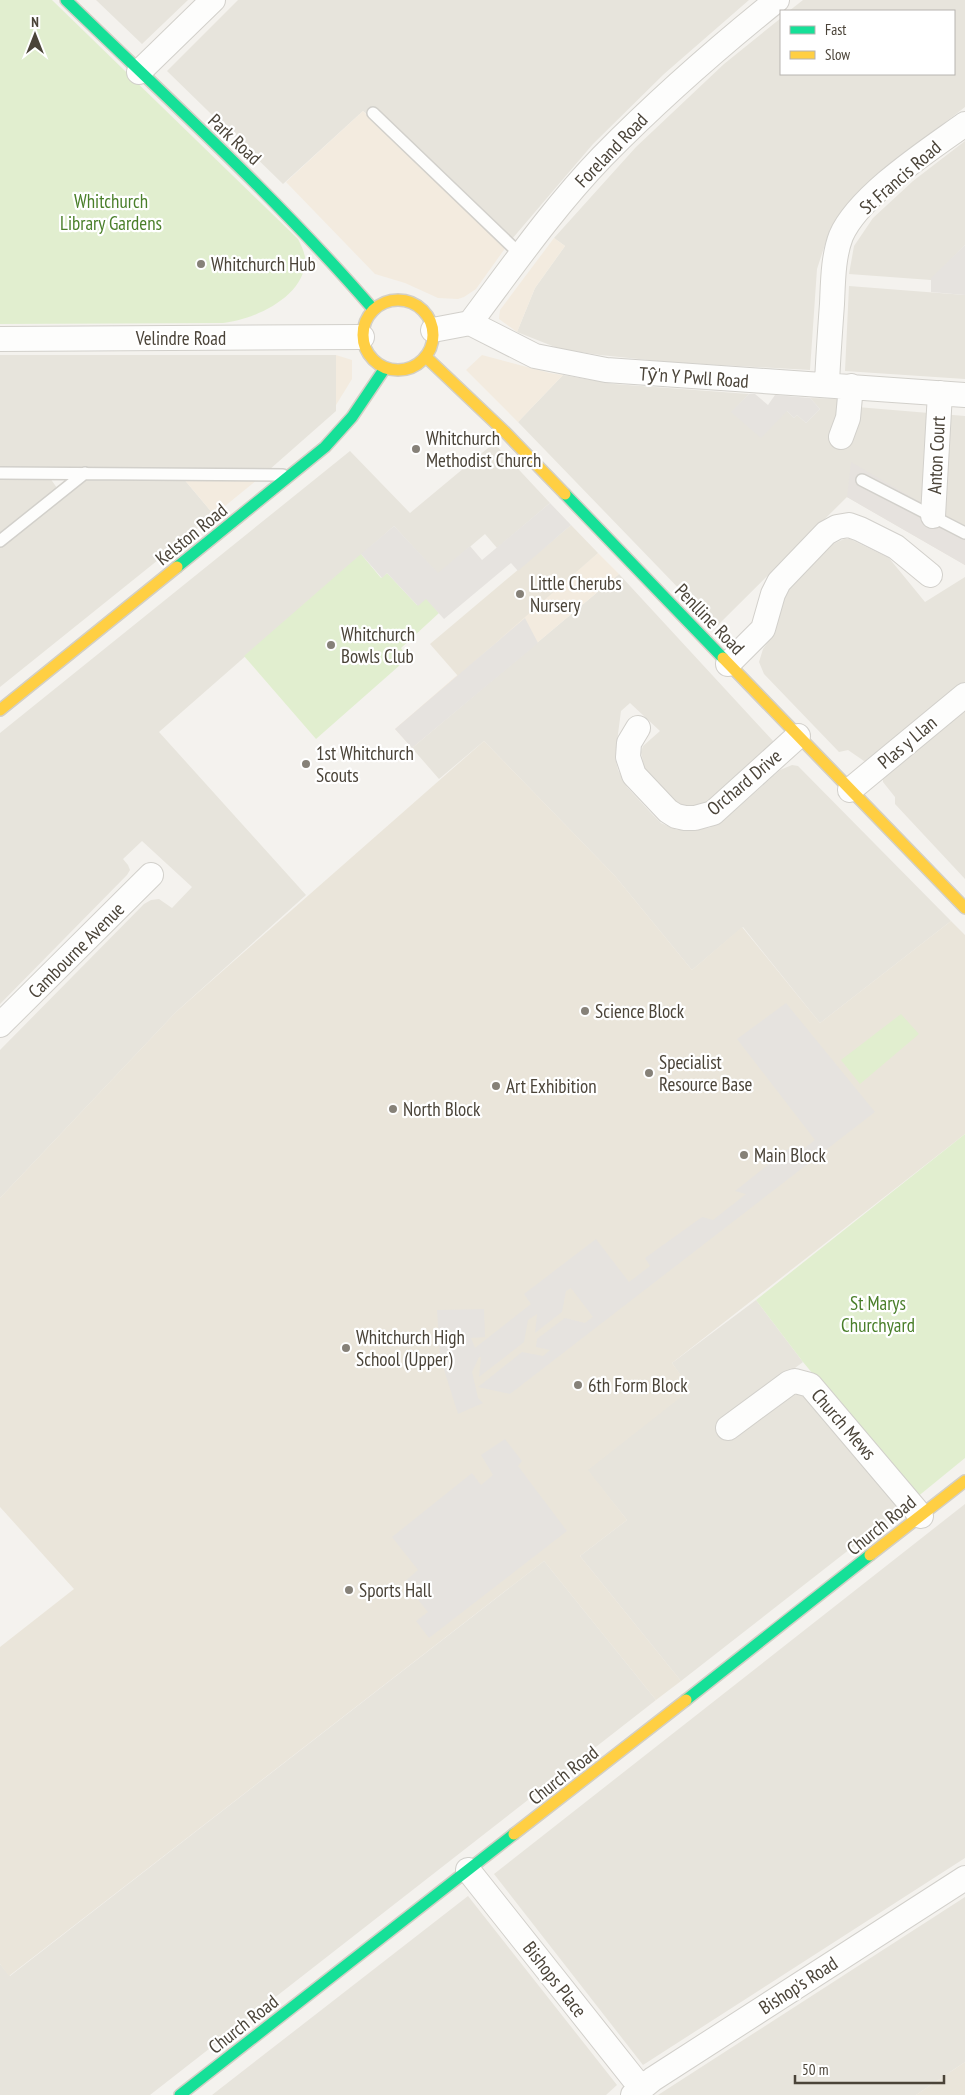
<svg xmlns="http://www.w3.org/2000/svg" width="965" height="2095" font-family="'PT Sans Narrow',sans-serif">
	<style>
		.residential { fill: #e7e4dc }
		.commercial { fill: #f3ebdf }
		.industrial { fill: #e6e2de }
		.education { fill: #eae5da }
		.green { fill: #e1eecf }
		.parking { fill: #e6e3df }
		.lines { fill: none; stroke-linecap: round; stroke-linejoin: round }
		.lane-casing { stroke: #d2d0cb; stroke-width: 14 }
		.street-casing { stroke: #d2d0cb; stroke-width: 26 }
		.fast-casing { stroke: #d3cfc5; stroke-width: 14 }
		.slow-casing { stroke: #d3cfc5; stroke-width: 14 }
		.lane { stroke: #fdfdfc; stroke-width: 11 }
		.street { stroke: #fdfdfc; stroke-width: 24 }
		.fast { stroke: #16e098; stroke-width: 11 }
		.slow { stroke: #ffcf43; stroke-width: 11 }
		.poi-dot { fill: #868178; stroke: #fff; stroke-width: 2 }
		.labels { text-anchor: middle; stroke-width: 4.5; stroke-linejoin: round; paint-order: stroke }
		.street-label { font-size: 19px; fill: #4b4439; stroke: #fff }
		.park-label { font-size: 19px; fill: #4a7f2a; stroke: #fff }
		.poi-label { font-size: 19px; fill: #4b4439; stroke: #fff; text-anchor: start }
	</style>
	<rect width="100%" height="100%" fill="#f4f2ee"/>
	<path class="residential" d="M96,0h92l-46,44z
		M238,0h511l-85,74 -71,70 -81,95 -65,-62 -84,-66 -80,73 -116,-113z
		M803,0h162v107l-86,67 -31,31 -18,24 -13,40 -7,101 -142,-8 -68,-7 -40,-6 -43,-17 18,-44 30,-42 -11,-8 82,-91 88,-83 57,-46v56h173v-63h-165z
		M965,141v104l-34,35 -82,-6 5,-28 19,-28 40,-37z
		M849,286l116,9v84l-120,-8z
		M0,355h336v56l-67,59 -269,-1z
		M563,375l51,9 135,10 -17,18 55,-1 7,7 3,-3 9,8 14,-14 -10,-11 33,1 14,8 108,9v149l-118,-68 -131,130 -198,-205z
		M494,443l56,60 -53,45 -12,-14 -47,40 -44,-48 -235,206 147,163 -130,117 -176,186v-148l144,-146 7,-4 8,-1 13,9 20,-21 -50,-46 -19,18 5,6 2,5 -3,5 -127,129v-271l350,-282 60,62z
		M0,477l50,1 7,10 -57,47z
		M88,478h95l31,37 -214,172v-139z
		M844,539h6l39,19 36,44 40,-25v105l-97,78 -4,1 -16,-11 -9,2 -75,-78 -5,-12 4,-13 12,-17 8,-36 5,-7 45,-45z
		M619,574l155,168 -63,62 -30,4 -36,-37 -4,-19 2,-6 17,-15 -30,-28 -9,8 -6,46 3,13 9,17 26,28 8,8 16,7 32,-2 15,-8 56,-50 12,-5 6,1 153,155 -131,102 -77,-96 -51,43 -77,-94 -131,-135 -45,38 -27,-31z
		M965,710v169l-70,-75v-7l-12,-15v-4z
		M756,1300l47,62 -84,63 78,-37 108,118 -224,175 -101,-125 47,-36 -40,-50 103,-81 -18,-26z
		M965,1504v354l-322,207 -149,-191z
		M544,1561l112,139 -506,395h-150v-131l10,12z
		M468,1896l149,189 -11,10h-394z
		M965,1897v165l-49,33h-258z"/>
	<path class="commercial" d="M363,111l143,136 -30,42 -12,8 -6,2 -20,-1 -33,-15 -30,-9 -89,-92z
		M554,238l11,8 -30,42 -18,44 -18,-13 1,-9z
		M336,355l16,5v19l-16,26z
		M482,355l68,18 13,2 -45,47 -52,-52z
		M183,478l75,1 -44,36z
		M598,553l21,21 -207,174 -17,-19z"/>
	<path class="industrial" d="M851,462l114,66v37l-118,-68z"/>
	<path class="education" d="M571,525l27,28 -140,123 -28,-32z
		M484,741l131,135 77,94 50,-43 78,96 131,-102 14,14v199l-293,229 19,26 -103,81 39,50 -47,36 101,125 -25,19 -112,-139 -535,415 -9,-12v-317l74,-58 -74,-82v-309l176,-186z
		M965,2062v33h-49z"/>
	<path class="green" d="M0,0h52l246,239c3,6 6,12 7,18 3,39 -51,63 -82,66l-223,1z
		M361,554l20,24 6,-5 30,32 9,-7 13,15 -38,35 7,10 -92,81 -72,-83z
		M901,1014l18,20 -59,50 -19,-24z
		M965,1134v324l-49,40 -113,-136 -47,-62z"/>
	<path class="parking" d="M965,245v50l-34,-3v-14z
		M749,394h6l13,11 7,-10 35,3 10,11 -14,14 -9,-8 -3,3 -7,-7 -26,27 -30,-26z
		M550,503l21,22 -53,46 -7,-8 -67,56 -18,-20 -8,7 -31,-33 -5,5 -21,-24 33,-28 44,47 32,-27 12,14z
		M525,618l13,25 -126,105 -17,-19z
		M786,1003l89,109 -365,282 -32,-7 44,-35 21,4 7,-6 -14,-3 1,-8 28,-21 20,5 8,-6 -22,-29 -5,3 -4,21 -27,21 2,-19 -9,6 -4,22 -45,35 2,-20h-2l-7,15 6,26 5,5 -25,11 -18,-57 -3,-47 47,-1 1,28 -14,1 4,10 56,-44 -7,-10 72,-55 33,43 21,-16 -5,-8 57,-41 11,3 33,-26 -11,-3 53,-42 6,7 21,-16 -78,-101z
		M505,1439l17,22 -4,5 49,65 -138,107 -13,-17 12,-9 -24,-30 14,-12 -26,-33 80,-64 9,12 12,-10 -12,-20z"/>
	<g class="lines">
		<defs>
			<path id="lane" d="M373,113l148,142
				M0,473l283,2
				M862,480l103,53
				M0,541l85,-68"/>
			<path id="street" d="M139,72l74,-72
				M470,323c42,-56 83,-115 132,-166 55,-56 114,-108 175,-157
				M433,330l37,-7 65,33 71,14 359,25
				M0,339l362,-2
				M827,384c1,-26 3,-53 5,-80 1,-22 1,-47 9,-68 18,-41 88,-86 124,-112
				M841,437l7,-19 3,-32
				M933,516l7,-123
				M728,664l35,-35 10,-35 6,-12 47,-49 11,-6 12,-2 11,4 36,18 34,28
				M638,728l-9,15 -1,14 6,18 34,36 8,5 9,2h10l18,-5 85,-77
				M850,790l115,-95
				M0,1025l151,-150
				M728,1428l61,-45 6,-2 15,4 111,131
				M468,1870l173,218
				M633,2095l20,-16 312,-201"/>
			<path id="fast" d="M66,0c104,101 212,199 307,309
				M565,494l158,164
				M177,567l148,-120 27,-30 33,-49
				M686,1700l184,-145
				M180,2095l334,-261"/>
			<path id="slow" d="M363 335a35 35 0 1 1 70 0a35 35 0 1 1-70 0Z
				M426,357l80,76 59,61
				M723,658l242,250
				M0,710l177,-143
				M870,1555l95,-74
				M514,1834l172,-134"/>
		</defs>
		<use href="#lane" class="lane-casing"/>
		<use href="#street" class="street-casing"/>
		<use href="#fast" class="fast-casing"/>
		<use href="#slow" class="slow-casing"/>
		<use href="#lane" class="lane"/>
		<use href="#street" class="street"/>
		<use href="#fast" class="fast"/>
		<use href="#slow" class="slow"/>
	</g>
	<g class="poi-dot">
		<circle cx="201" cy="264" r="5"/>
		<circle cx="416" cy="449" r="5"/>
		<circle cx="520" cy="594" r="5"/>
		<circle cx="331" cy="645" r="5"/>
		<circle cx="306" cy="764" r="5"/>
		<circle cx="585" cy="1011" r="5"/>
		<circle cx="649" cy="1073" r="5"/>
		<circle cx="496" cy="1086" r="5"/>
		<circle cx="393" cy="1109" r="5"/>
		<circle cx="744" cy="1155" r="5"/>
		<circle cx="346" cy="1348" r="5"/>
		<circle cx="578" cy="1385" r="5"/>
		<circle cx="349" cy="1590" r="5"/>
	</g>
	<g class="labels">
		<g class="street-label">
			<text transform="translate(235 139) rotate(43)" y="7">Park Road</text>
			<text transform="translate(611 150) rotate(-46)" y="7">Foreland Road</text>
			<text transform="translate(900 177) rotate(-41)" y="7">St Francis Road</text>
			<text x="181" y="345">Velindre Road</text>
			<text transform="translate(694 377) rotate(4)" y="7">Tŷ'n Y Pwll Road</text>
			<text transform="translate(936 455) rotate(-87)" y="7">Anton Court</text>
			<text transform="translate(191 534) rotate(-39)" y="7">Kelston Road</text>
			<text transform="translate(710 619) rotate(46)" y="7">Penlline Road</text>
			<text transform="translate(907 742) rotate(-40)" y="7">Plas y Llan</text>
			<text transform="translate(744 782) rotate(-40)" y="7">Orchard Drive</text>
			<text transform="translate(76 950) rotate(-45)" y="7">Cambourne Avenue</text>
			<text transform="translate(844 1424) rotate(49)" y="7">Church Mews</text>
			<text transform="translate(881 1525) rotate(-39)" y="7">Church Road</text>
			<text transform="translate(563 1775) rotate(-38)" y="7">Church Road</text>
			<text transform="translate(555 1979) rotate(52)" y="7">Bishops Place</text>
			<text transform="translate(798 1985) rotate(-33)" y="7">Bishop's Road</text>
			<text transform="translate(243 2024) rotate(-38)" y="7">Church Road</text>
		</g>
		<g class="park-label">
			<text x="111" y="208">Whitchurch<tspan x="111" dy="22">Library Gardens</tspan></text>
			<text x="878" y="1310">St Marys<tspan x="878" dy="22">Churchyard</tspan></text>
		</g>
		<g class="poi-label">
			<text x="211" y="271">Whitchurch Hub</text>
			<text x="426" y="445">Whitchurch<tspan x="426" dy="22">Methodist Church</tspan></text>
			<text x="530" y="590">Little Cherubs<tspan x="530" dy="22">Nursery</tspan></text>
			<text x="341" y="641">Whitchurch<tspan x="341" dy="22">Bowls Club</tspan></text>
			<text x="316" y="760">1st Whitchurch<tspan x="316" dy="22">Scouts</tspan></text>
			<text x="595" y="1018">Science Block</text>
			<text x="659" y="1069">Specialist<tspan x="659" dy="22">Resource Base</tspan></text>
			<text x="506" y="1093">Art Exhibition</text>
			<text x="403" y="1116">North Block</text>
			<text x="754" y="1162">Main Block</text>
			<text x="356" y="1344">Whitchurch High<tspan x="356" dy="22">School (Upper)</tspan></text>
			<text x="588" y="1392">6th Form Block</text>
			<text x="359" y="1597">Sports Hall</text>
		</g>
	</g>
	<rect x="780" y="10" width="175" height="65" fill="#ffffff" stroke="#b7b4b0"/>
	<rect x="790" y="26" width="25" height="8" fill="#16e098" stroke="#b7b4b0"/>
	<text x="825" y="35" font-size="15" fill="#4b4439">Fast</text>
	<rect x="790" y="51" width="25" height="8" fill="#ffcf43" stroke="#b7b4b0"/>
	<text x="825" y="60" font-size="15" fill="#4b4439">Slow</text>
	<g transform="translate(35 35)" stroke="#ffffff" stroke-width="4" paint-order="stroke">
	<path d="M0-4L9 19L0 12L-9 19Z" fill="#4b4439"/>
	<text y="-8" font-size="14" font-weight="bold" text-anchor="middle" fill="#4b4439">N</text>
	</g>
	<path d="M795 2075v8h149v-8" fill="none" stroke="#4b4439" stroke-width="2.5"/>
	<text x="802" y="2075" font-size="15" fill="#4b4439" stroke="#ffffff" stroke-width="4" paint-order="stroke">50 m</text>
</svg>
